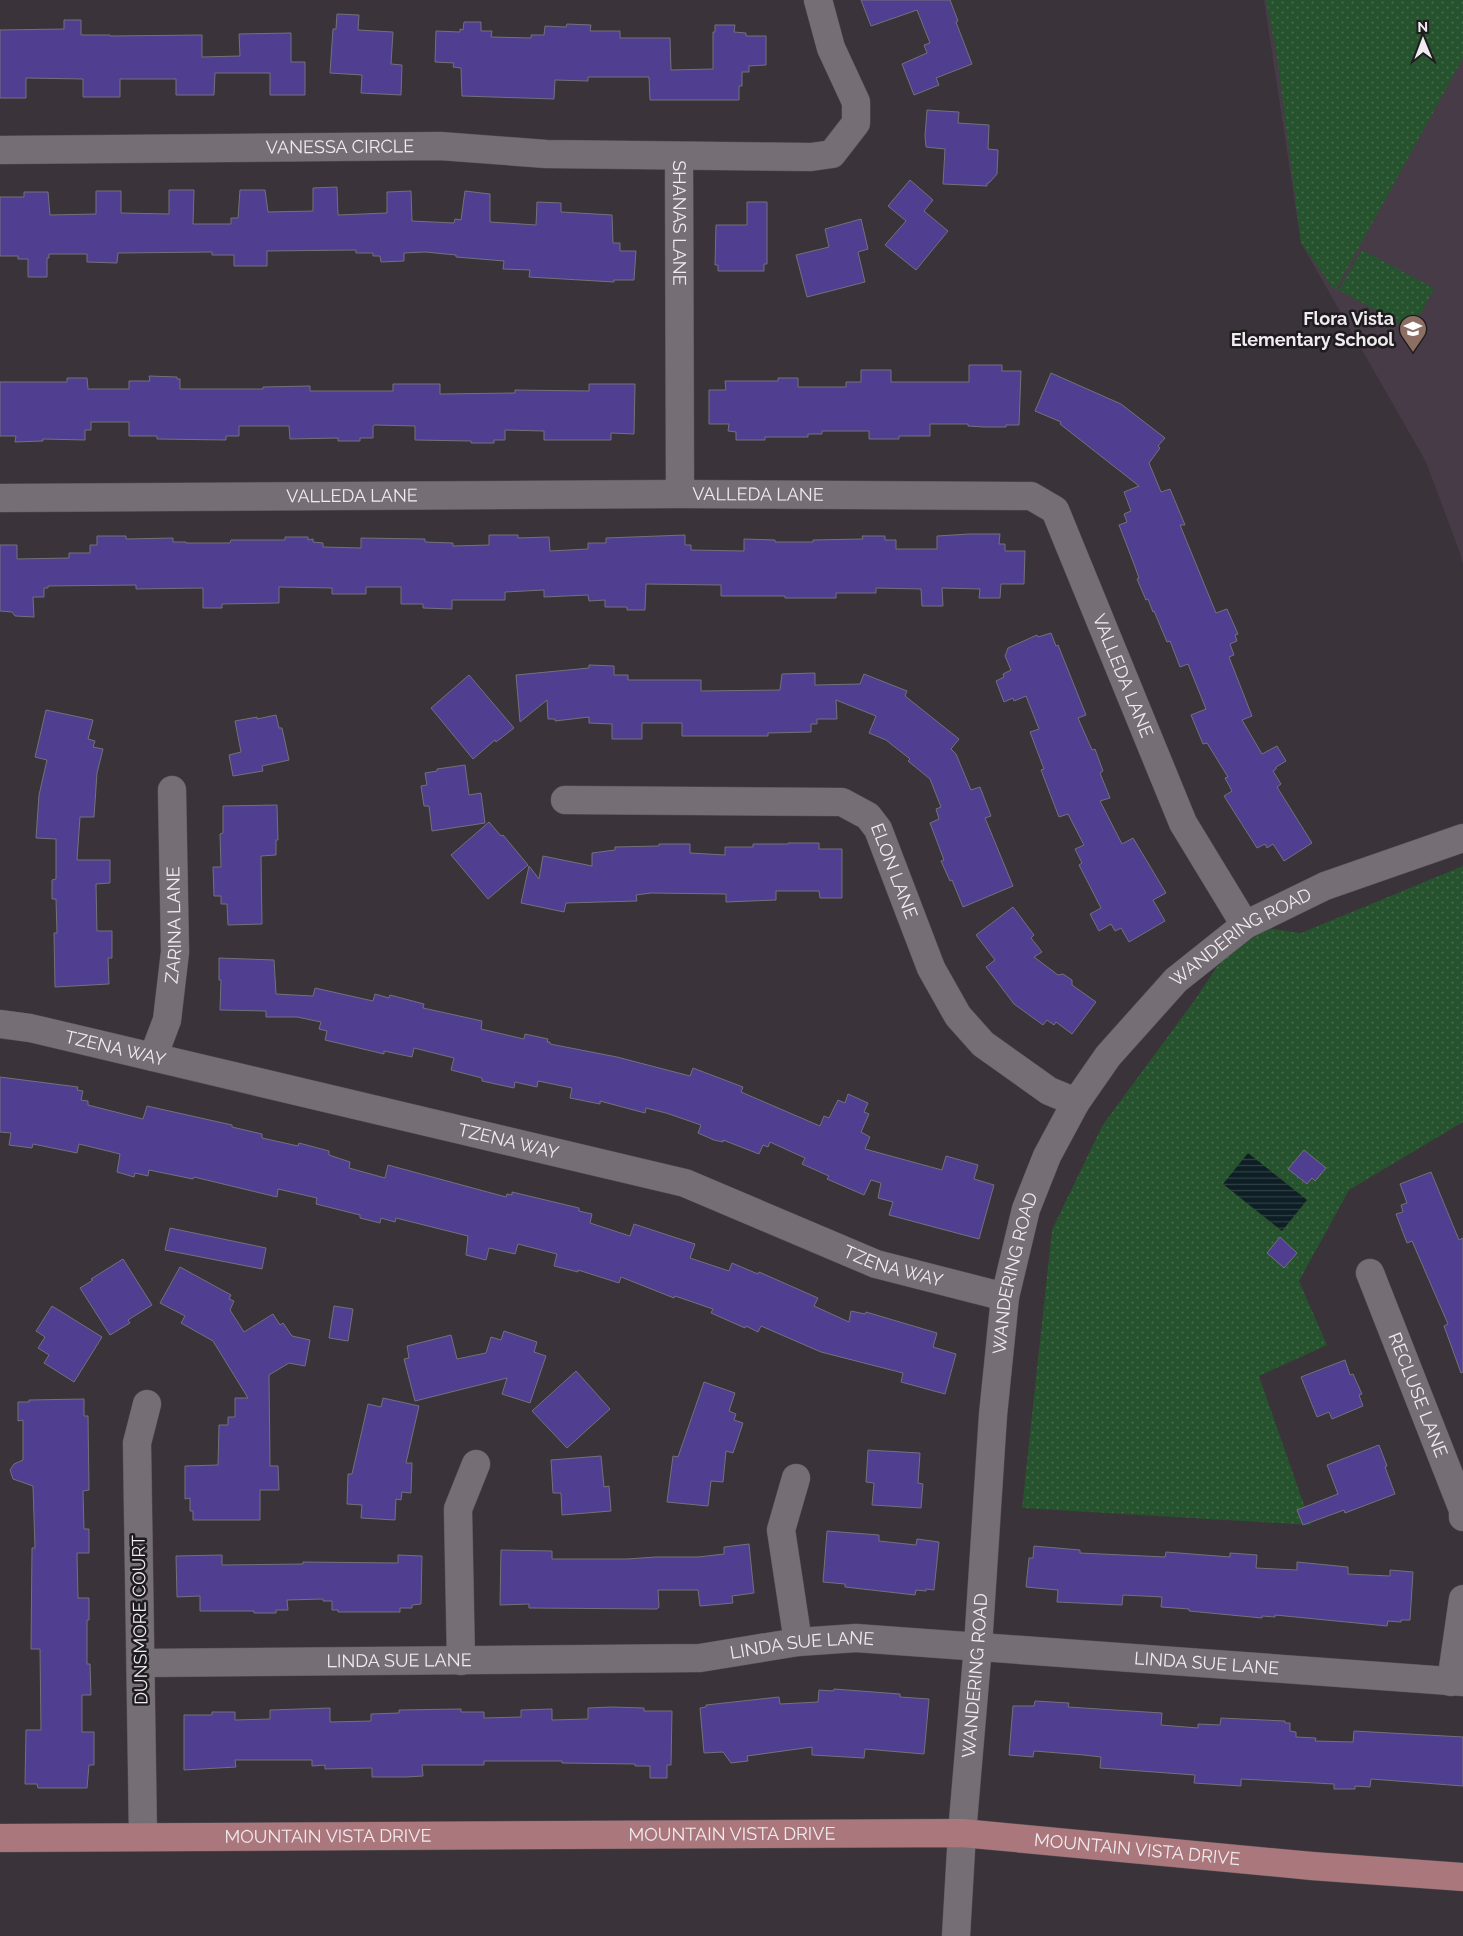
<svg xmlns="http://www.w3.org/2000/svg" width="1463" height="1936" font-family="Raleway,sans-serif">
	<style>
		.built { fill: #463b46 }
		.park { fill: url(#park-dots) }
		.water { fill: url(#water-rules) }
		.building { fill: #503f91; stroke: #72717b }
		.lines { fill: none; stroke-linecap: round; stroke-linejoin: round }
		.minor-casing { stroke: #575157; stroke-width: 29 }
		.major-casing { stroke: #575157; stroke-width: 29 }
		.minor { stroke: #766e75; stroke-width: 28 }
		.major { stroke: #aa787c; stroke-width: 28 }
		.labels { text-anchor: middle; stroke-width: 5; stroke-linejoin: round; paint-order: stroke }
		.street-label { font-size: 18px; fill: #f0ebef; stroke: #1f1c1f }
		.poi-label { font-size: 18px; font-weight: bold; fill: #f0ebef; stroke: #1f1c1f; text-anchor: end }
	</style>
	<defs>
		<pattern id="park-dots" width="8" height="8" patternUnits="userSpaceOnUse" patternTransform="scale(1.25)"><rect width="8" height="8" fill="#26522d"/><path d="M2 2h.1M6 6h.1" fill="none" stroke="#466b4c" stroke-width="1.8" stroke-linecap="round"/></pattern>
		<pattern id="water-rules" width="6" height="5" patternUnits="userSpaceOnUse" patternTransform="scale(1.25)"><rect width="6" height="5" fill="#0d1f24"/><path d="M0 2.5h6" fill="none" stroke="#314044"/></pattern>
	</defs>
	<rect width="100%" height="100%" fill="#3a333a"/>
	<path class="built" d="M1264,0h199v565l-3,-12 -34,-91 -125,-219z"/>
	<path class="park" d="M1266,0h197v58l-128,233 -34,-48 -24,-186z
		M1362,250l72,38 -22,43 -73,-41z
		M1463,866v256l-114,68 -50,91 28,64 -68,31 52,149 -289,-17 30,-278 50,-104 92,-125 51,-76 56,8z"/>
	<path class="water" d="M1248,1153l59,47 -25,31 -59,-47z"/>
	<path class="building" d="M861,0h89l8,21 -2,1 16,42 -36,14 3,7 -25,10 -12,-31 25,-11 -3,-8 6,-2 -13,-33 -46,16z
		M337,14l22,1 -1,15 35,2 -2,32 11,1 -1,30 -40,-2 1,-18 -32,-2 3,-44h3z
		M64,20h17v15h29v1l92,-1v22l38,-1 -1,-22 52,-1v29h14v33h-35v-22h-55l-1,22h-38v-16h-56v18h-37v-18l-57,-1v20h-26v-68l64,-1z
		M464,22h17v9h11l-1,6 40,1v-3h13l1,-9 21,1 1,-3 24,1 -1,6h30v7h50l1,32 42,-1v-37h2v-7h20l-1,7 12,1v3h20v29l-17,1v6h-7v14h-3v14h-89l-1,-23h-61v4l-33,-1 -1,19 -92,-3 -1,-28 -8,-1 1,-4 -19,-1 1,-31 24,1v-3l3,1z
		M927,110l32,2 -1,11 31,2 -1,24 10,1 -1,24 -8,9h-2v3l-44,-2 2,-35 -19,-2 -1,-11z
		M910,180l23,20 -9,11 24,20 -32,39 -31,-25 21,-24 -18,-15z
		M337,187l1,28 49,-2v-21l24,-1 1,30 42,2 1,-4 6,1 4,-29 25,3v28l46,3 1,-23 24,1v9l51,3 1,28h7v8h16l-2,29h-20v2l-85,-5 1,-7 -27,-1 1,-8 -48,-4v-2l-31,-3 -21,1v8l-23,1 -1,-6h-7v-3h-17v-3l-89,1v15h-33v-11h-22v-3l-94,1 -1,10 -30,-1v-8h-38v4h-2v19h-19v-18h-10v-3h-18v-59h24v-5h24l2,23 46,-1v-23h25v22l48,1v-24h25l-1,34h38v-6h7l2,-28h25l3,22 45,-1v-23z
		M747,202h20v62h-3v7h-46v-6h-3l1,-40h31z
		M861,219l7,30 -10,3 7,30 -58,15 -11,-42 33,-8 -4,-18z
		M969,365h33v6h19l-2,54h-13v2h-22l-16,-1v-2h-38v12h-31v3h-30v-8h-47v3h-14v3h-43v3h-29v-8l-8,-1 1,-7h-20v-34h17l-1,-9h53v-3h20v9h48v-5h15v-12h30v12h78z
		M1051,373l70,31 44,34 -7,8 2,2 -11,15 12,29 9,-3 15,36h-5l36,88 11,-4 11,25 -3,1 2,6 -7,3 4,11 -5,2 23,59 -10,4 20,34 15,-8 9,15 -10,6v2l-3,2 8,13 -4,3 35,56 -28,18 -11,-17 -6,4 -2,-4 -8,4 -33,-52 8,-5 -7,-13 3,-1 -21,-34 -4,1 -12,-29 15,-6 -18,-45 -8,3 -10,-26 -3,1 -13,-31 -1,1 -5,-13 -2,1 -9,-21 2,-1 -5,-14 -15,-39 8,-3 -3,-8 7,-3 -7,-19 15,-6 -79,-62 1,-2 -26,-11z
		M149,376l28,1v2h3v10h83v-2l47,-1v5h83v-7h47v10l75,-1v-3l74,1v-7h46l-1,50 -23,-1v7h-67v-9l-39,-1v10h-11v3h-23v-2l-56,-1v-14l-40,-1 -2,1v12h-13v3h-22v-3l-48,1 -1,-13h-50v10h-13v4l-69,-1v-3h-28v-14h-38v8h-6v10l-42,-1v2l-28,1 1,-6h-16v-54h67v-4h20l1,11h41v-8h21z
		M969,534h31l-1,10h6v7h20l-1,33h-23l-1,14h-21l1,-9 -38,-1 1,18h-21l-1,-17 -45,-1v5h-40v5h-51v-2h-64v-11l-75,-1 -1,26h-18v-3h-22v-7l-16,1 -1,-6 -44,2v-7l-39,2v8h-53v9l-29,-1v-4h-22v-17h-35v7h-34v-6l-53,-1v16l-57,1v4h-19v-20l-67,1v-4l-88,1v2h-4v9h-11l1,20 -19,-1 -3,-4 -12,-1v-66h17v14l52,-1v-5h21v-8h7v-9h29v3l47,-1v4h13v1h44l1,-3h54v-3h23v3l5,-1v3l10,1v4l38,1v-10l64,1v3l28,1v3l36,-1v-10h29v3l31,-1 1,14 38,-2v-6h18v-5l79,-3v10h6v5l53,1v-12l31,1v2h38v-2l50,-1 -1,-3h23v4h11v9h41v-13z
		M1051,633l5,13 2,-1 28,70 -8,3 14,32 3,-1 8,22 -3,2 10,25 -10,3 22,43 11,-6 33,55 -13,7 12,21 -36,21 -8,-14 -6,3 -4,-7 -12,7 -9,-17 11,-6 -22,-43 3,-2 -7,-14 9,-4 -16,-31 -9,3 -18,-47 3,-1 -14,-37 9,-3 -13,-33 -12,5 -1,-3 -9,4 -8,-21 8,-4 -1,-3 8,-4 -6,-14 3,-8 29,-13 1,2z
		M589,665l25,1v9h14v5h73v11l79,-1 2,-16 33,-1v12l45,-1 4,-10 43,17 -2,5 54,43 -8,10 5,5 15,36 9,-3 11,29 -6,2 28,68 -50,21 -11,-27 -2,1 -9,-20 3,-1 -14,-37 9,-4 -3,-10 5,-2 -11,-28 -22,-18 2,-2 -24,-19 -17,-7 7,-17 -40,-16 1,19h-20v5h-6v8l-43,1v3h-86v-13h-40v16h-30v-15l-23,-1v-6l-34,4v-2h-7l-1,-19 -27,22 -4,-47 73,-7z
		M469,675l45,53 -18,14 -1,-2 -22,19 -42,-51z
		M46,710l47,10 -5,19 7,2 -2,6 10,2 -6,24 -3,44h-14l-3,43h33v23l-14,1 1,47h15v27h-4l1,26 -54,3 -1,-54h3l-1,-34h-4v-19l4,-1v-40l-20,-1 3,-43 8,-35 -12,-3z
		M276,715l3,13h3l7,32 -27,6 1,5 -30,5 -4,-21 12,-3 -6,-31 22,-4v2z
		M465,765l4,30 12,-2 4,30 -53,8 -3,-25h-5l-3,-20 6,-1 -2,-12 12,-2v-2z
		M277,805l1,35h-2v15l-15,1 1,68 -34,1 -1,-21h-6v-8h-7l-1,-29h8l-1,-33 3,-1v-27z
		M489,822l12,14 2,-1 25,30 -40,34 -37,-44z
		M788,843h31v6h23v49h-22l-1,-7h-43v9l-50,2v-8l-75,-1 -15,2 1,6 -71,2 -2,9 -43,-9 8,-37 10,13 4,-23 49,10v-13l23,-3v-3l44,-1v-2h31v9l35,2v-8h28v-3h35z
		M1013,907l21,28 -3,3 11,14 -8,5 24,18 5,-1 9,6v5l24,17 -24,32 -16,-12 -2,3 -7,-5 -4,5 -29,-21 -28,-37 9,-7 -19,-25z
		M219,958l55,2 2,34 37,2 2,-8 58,13 2,-7 14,4 1,-3 34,9 -1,4 59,13 -1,8 43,10 1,-5 23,5 -1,3h3v2l67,13 73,19 3,-8 50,19 -2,5 79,34 4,-10 5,2 9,-18 7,3 3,-9 20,9 -4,9 5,2 -8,18 9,5 -5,12 77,21 4,-14 32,9 -4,14 20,6 -15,54 -90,-24 4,-13 -15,-4 3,-15 -10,-3 -7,15 -37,-16 2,-3 -27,-12 3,-6 -35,-16 -2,5 -5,-2 -4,9 -36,-14v2l-9,-2 -16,-7 3,-8 -35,-12 -20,-5 -1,5 -45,-12v3l-30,-6 2,-10 -34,-7 -1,6 -22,-5 -1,6 -32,-7v-3l-31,-8 3,-12 -40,-10 -2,9 -28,-6v3l-59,-14 2,-9 -8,-2 2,-7 -24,-5h-31v-6l-46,-1 1,-30h-2z
		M0,1077l78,10 -1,3 6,1 -2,9 7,1v4l55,14 4,-13 85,19v2l30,7v4l36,8 1,-3 30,8v4l21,7 -1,6 36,10 3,-13 118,32 1,-3 5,1v-3l67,16v3l13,3 -2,9 40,13 4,-12 61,20 -5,14 39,13 3,-8 26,11 1,-2 59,26 -4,8 35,16 2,-11 14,3 1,-2 71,21 -4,14 23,7 -11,40 -44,-12 2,-9 -82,-21 -60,-26 -3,6 -12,-6 -1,2 -34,-15 2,-4 -38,-13 -1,2 -53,-21 -2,6 -41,-13v2l-24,-6 3,-12 -39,-10 -3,10 -26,-6 -3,12 -20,-5 2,-19 -72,-18 -1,4 -14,-4 -1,5 -20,-5v-3l-44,-11 1,-6 -39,-9 -1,8 -83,-20 -1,2 -44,-9 -1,6 -13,-3 -1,4 -17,-5 3,-18 -41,-10 -2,9 -44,-9 -1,4 -23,-3 2,-12 -11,-1z
		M1304,1150l22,18 -11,13 -3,-3 -5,6 -19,-15z
		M1431,1172l28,68 4,-2v134l-2,1 -17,-47 4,-2 -36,-83 -5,2 -11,-29 7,-2 -2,-7 6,-2 -7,-19z
		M170,1228l96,20 -4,21 -97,-19z
		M1280,1237l17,16 -13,15 -17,-15z
		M123,1259l29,46 -24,15 2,3 -20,12 -30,-47 13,-8 -2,-1z
		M180,1267l51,28 -2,4 5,2 -4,9 14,22 29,-18 7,11 3,-2 9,13 18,4 -5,26 -16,-3 -20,12 1,91h8l1,24h-19v30h-67v-9h-3v-13l-5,1v-33l33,-1 1,-40h9v-8h7v-19h13l-35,-57 -32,-18 4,-7 -25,-13z
		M52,1306l50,31 -28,45 -30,-19 5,-8 -11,-7 7,-11 -9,-6z
		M334,1306l19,3 -5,32 -19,-3z
		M504,1331l33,11 -3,10 12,4 -16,47 -28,-9 5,-16 -92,23 -11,-42 5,-1 -2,-12 44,-11 6,24 29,-6 5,-16 10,3z
		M1345,1360l5,15 3,-1 9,20 -3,1 4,11 -31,13 -3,-7 -12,5 -16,-40z
		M576,1371l34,38 -43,39 -35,-37z
		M704,1382l31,11 -6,18 7,3 -2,6 9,3 -10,30 -7,-2 -3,31 -12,-1 -3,25 -41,-4 6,-46 5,1z
		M383,1398l36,8 -13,57h6l-1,30 -9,-1 -1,8 -5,-1 -1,21 -34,-2 1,-13 -15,-1 1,-30h4l16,-70 13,3z
		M84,1399v17h4l1,74 -6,1 1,38h5v24h-12l1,45h11v22h-2v44h3l1,31h-9v37h12v33h-5l-2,23h-49l-1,-4h-12l1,-54h15l-1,-81h-9l1,-101h3l-2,-62 -20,-7 -3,-9 4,-6 9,-4v-40l-5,1v-19h11v-2z
		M1379,1445l8,21 -2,1 10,27 -50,19 -1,-3 -41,15 -6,-15 41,-16 -11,-29z
		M868,1450l52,3 -2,30 5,1 -2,24 -49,-3 2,-22 -8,-1z
		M601,1456l3,31 5,-1 2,25 -49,4 -1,-22h-8l-2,-33z
		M827,1531l52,4v6l37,4 1,-6 22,3 -5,48 -8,-1v2l-10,-1 -1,5 -70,-8v-3l-22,-2z
		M749,1544l5,49 -22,3 1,7 -33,3 -2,-16h-40l1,17 -2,2 -128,-1v-4l-29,1 1,-55 51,1v8h75l29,-2h42l26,-3v-7z
		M1034,1546l46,4v3l85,4 1,-5 64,5v-4l27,2 -1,13 41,2v-8l51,5v7l42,2v-6l23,2 -3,48h-9v2l-13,-1 -1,5 -112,-11v2l-13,-1v2l-73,-7v-2l-28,-2 1,-10 -39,-2 -1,10 -65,-3 1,-12 -32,-3 3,-29h4z
		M222,1555v10l81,-1v-2l95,1v-8l24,1 -1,48 -9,1v3h-12v4h-62v-2h-6v-9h-9v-2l-36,1 1,10h-12v3h-22v-2h-54v-15l-23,1 -1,-41z
		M834,1689l66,5v3l29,2 -5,55 -59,-5 -1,9 -52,-3v-8l-65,9 1,5 -17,2 -8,-11 -19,1 -4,-45 6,-1v-2l73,-8 1,7 38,-2 1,-12 14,1z
		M1035,1701l34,2 -1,4 94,6 -1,12 37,3v-4l22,1 1,-7 64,3v2h5v8l6,1v5l20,1 -1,3 38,1 1,-11 109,6v49l-92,-7 -1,8 -15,-1v3h-21v-5l-93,-5v7l-47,-3 1,-8 -95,-7 1,-11 -17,-2 -50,-4 -1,6 -24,-2 4,-49h21z
		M612,1707l32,1v3h28l-1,54h-4v13h-17v-12h-15v-2l-73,-1v-2h-78v4h-62l1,11 -17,1h-34v-9l-47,1v-4l-13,1v-6h-77l1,7 -52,3v-55h28v-3h23v8l35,-1v-9l60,-2v14l41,-1v-7l28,-1v-3l62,-1v3h23v6l37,-1v-7l31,-1v11l36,-1v-11z"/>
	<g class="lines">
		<defs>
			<g id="minor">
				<path id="s1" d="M0,150l440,-4 106,8 265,3 21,-3 24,-31v-21l-25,-54 -13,-48"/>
				<path id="s2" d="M679,157l1,337"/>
				<path id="s3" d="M0,498l680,-4 351,2 24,14 128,313 62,102"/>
				<path id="s4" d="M565,800l277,2 26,14 10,13 53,139 27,48 25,28 66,47 27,11"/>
				<path id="s5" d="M0,1024l30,4 655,155 191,81 129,33"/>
				<path id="s6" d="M153,1057l14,-37 8,-68 -3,-162"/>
				<path id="s7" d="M1370,1273l93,237v7"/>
				<path d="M796,1478l-15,52 17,112"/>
				<path d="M461,1661l-3,-152 18,-45"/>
				<path id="s8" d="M141,1663l559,-5 98,-16 58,-4 607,44"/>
				<path d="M1451,1682l12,-83"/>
				<path d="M143,1836l-6,-393 10,-39"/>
				<path id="s9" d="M956,1936l6,-103 16,-187 15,-231 12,-118 21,-88 21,-53 29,-54 32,-46 68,-76 69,-55 80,-39 138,-48"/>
			</g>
			<g id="major">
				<path id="s10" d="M0,1838l962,-5 350,33 151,11"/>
			</g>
		</defs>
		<use href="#minor" class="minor-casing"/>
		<use href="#major" class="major-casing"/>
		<use href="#minor" class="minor"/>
		<use href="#major" class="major"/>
	</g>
	<defs>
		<symbol id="school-pin" viewBox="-11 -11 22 30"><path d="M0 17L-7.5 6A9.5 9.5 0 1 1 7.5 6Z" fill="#8d6e63" stroke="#1f1c1f"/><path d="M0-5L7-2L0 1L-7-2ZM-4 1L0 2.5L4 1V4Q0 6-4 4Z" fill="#fff"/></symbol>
	</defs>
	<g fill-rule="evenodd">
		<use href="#school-pin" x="1397" y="313" width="32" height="43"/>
	</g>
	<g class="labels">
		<g class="street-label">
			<text dy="6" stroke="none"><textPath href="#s1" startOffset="340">VANESSA CIRCLE</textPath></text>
			<text dy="6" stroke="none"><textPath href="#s2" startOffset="66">SHANAS LANE</textPath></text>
			<text dy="6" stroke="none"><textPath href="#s3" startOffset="758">VALLEDA LANE</textPath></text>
			<text dy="6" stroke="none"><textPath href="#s3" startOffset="352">VALLEDA LANE</textPath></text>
			<text dy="6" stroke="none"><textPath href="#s3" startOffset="1238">VALLEDA LANE</textPath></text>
			<text dy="6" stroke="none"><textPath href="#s4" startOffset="368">ELON LANE</textPath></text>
			<text dy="6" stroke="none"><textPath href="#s6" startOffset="135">ZARINA LANE</textPath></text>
			<text dy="6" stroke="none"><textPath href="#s9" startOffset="1086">WANDERING ROAD</textPath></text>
			<text dy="6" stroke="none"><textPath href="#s5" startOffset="118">TZENA WAY</textPath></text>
			<text dy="6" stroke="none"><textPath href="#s5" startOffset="522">TZENA WAY</textPath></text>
			<text dy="6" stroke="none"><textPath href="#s5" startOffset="928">TZENA WAY</textPath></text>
			<text dy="6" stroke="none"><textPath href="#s9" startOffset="666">WANDERING ROAD</textPath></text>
			<text dy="6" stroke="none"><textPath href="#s7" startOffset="131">RECLUSE LANE</textPath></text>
			<text transform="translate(140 1620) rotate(-91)" y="6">DUNSMORE COURT</text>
			<text dy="6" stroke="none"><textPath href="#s8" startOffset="662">LINDA SUE LANE</textPath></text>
			<text dy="6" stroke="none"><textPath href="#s8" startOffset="258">LINDA SUE LANE</textPath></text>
			<text dy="6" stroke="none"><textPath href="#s8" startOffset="1068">LINDA SUE LANE</textPath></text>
			<text dy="6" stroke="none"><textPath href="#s9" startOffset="261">WANDERING ROAD</textPath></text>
			<text dy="6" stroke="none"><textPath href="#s10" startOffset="732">MOUNTAIN VISTA DRIVE</textPath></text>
			<text dy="6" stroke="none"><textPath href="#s10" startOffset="328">MOUNTAIN VISTA DRIVE</textPath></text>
			<text dy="6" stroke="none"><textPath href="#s10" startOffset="1138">MOUNTAIN VISTA DRIVE</textPath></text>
		</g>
		<g class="poi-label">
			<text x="1394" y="325">Flora Vista<tspan x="1394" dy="21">Elementary School</tspan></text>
		</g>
	</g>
	<g transform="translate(1423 40) rotate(359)" stroke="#1f1c1f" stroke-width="4" paint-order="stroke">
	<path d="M0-4L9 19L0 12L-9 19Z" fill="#f0ebef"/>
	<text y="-8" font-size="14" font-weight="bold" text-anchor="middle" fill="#f0ebef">N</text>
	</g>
</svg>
